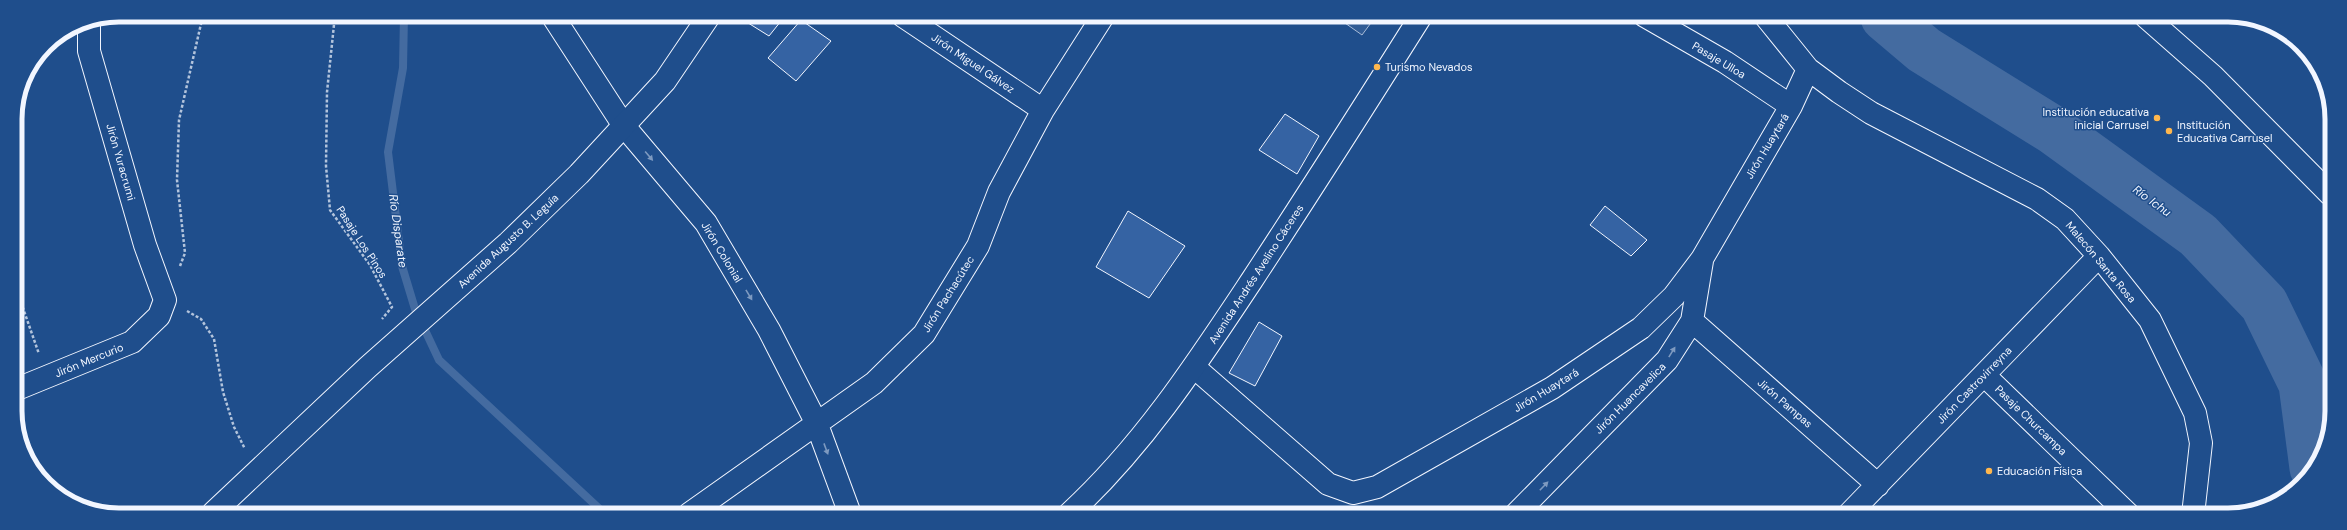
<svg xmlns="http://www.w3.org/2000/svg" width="2347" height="530" font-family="'DM Sans',sans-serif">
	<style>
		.built { fill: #305b95; stroke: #a8bbd7 }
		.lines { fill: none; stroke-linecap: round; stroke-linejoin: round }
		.stream { stroke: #446ba0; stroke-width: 8 }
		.river { stroke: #446ba0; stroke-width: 49 }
		.building { fill: #3563a3; stroke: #f2f6ff }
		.minor-casing { stroke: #f2f6ff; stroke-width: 24 }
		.major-casing { stroke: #f2f6ff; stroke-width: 24 }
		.highway-casing { stroke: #f2f6ff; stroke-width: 24 }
		.path { stroke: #b3c4dc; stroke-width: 2.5; stroke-dasharray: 3 2; stroke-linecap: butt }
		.minor { stroke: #1f4e8c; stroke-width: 22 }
		.major { stroke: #1f4e8c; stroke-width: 22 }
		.highway { stroke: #1f4e8c; stroke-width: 22 }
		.oneway { fill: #7e9ac0 }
		.poi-dot { fill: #ffb74d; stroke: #1f4e8c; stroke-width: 1.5 }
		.labels { text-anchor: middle; stroke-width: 3; stroke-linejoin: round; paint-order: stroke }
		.street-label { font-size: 11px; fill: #f2f6ff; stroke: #1f4e8c }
		.poi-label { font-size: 11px; fill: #f2f6ff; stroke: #1f4e8c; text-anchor: start }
		.water-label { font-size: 12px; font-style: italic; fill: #f2f6ff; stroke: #1f4e8c }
		.rim { fill: none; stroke: #f2f6ff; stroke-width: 5 }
	</style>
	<rect width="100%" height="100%" fill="#1f4e8c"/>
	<path class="built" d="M1335,16h41l-14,19z"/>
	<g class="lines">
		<path class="stream" d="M404,15l-1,53 -15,84 14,114 13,43 24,51 165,153"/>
		<path class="river" d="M1885,17l39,33 129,80 145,105 66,69 39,80 11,84"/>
	</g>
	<path class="building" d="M737,16h48l-16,20z
		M801,20l30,21 -35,40 -28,-23z
		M1285,114l34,22 -22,38 -38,-24z
		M1605,206l42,34 -16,16 -41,-31z
		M1128,211l57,35 -36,52 -53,-31z
		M1259,322l23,14 -27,50 -26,-13z"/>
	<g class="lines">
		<defs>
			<path id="minor" d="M552,15l72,111 82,97 63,107 47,92 34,92
				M903,16l140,94
				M1645,16l80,46 66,44
				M1766,17l42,52 31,23 32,21 166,86 28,20 34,37 51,64 45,93 6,30 -8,72
				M2146,17l67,59 117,118
				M1692,321l186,164
				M1194,367l134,117 25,9 24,-6 175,-99 89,-60 33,-32 28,-37 89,-153 17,-37
				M1984,375l145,140
				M17,389l115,-47 27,-26 6,-16 -20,-55 -56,-194v-30
				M689,514l185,-131 50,-49 54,-88 21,-54 44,-82 60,-94
				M1516,514l151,-154 25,-39 10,-60
				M1849,514l250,-258"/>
			<path id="major" d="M1069,514c74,-68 128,-151 183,-234 57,-87 113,-175 169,-264"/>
			<path id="highway" d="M213,513l155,-146 140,-124 71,-69 86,-93 44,-65"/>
		</defs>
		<use href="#minor" class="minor-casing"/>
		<use href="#major" class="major-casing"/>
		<use href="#highway" class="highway-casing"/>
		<path class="path" d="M335,15l-8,77 -1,74 4,44 40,55 22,42 -10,12
			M180,266l5,-13 -8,-73 2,-60 24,-105
			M16,288l23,66
			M187,311l14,8 13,20 9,53 11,35 11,22"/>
		<use href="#minor" class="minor"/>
		<use href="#major" class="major"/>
		<use href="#highway" class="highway"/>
	</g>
	<defs><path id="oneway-solid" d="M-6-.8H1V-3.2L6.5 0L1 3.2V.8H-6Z"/></defs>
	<g class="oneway">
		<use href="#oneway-solid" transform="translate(649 156) rotate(50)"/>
		<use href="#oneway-solid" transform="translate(749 295) rotate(59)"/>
		<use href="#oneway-solid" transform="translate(1672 352) rotate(-58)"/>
		<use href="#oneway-solid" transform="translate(826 449) rotate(70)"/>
		<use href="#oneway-solid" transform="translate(1544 486) rotate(-46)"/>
	</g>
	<g class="poi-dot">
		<circle cx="1377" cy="67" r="4"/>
		<circle cx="2157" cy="118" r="4"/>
		<circle cx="2169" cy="131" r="4"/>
		<circle cx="1989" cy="471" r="4"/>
	</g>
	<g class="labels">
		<g class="street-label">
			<text transform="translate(1719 60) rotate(31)" y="4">Pasaje Ulloa</text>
			<text transform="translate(973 63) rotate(34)" y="4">Jirón Miguel Gálvez</text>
			<text transform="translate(1767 146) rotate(-59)" y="4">Jirón Huaytará</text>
			<text transform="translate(121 162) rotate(74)" y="4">Jirón Yuracrumi</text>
			<text transform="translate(508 241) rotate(-43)" y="4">Avenida Augusto B. Leguía</text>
			<text transform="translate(362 242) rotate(57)" y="4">Pasaje Los Pinos</text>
			<text transform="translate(722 252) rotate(59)" y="4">Jirón Colonial</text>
			<text transform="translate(2101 262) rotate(50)" y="4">Malecón Santa Rosa</text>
			<text transform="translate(1256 274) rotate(-57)" y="4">Avenida Andrés Avelino Cáceres</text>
			<text transform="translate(948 294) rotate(-58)" y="4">Jirón Pachacútec</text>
			<text transform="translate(89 360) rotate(-22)" y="4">Jirón Mercurio</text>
			<text transform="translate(1974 385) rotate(-46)" y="4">Jirón Castrovirreyna</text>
			<text transform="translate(1546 390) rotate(-31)" y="4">Jirón Huaytará</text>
			<text transform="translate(1630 398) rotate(-45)" y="4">Jirón Huancavelica</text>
			<text transform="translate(1785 403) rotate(41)" y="4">Jirón Pampas</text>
			<text transform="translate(2031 420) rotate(44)" y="4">Pasaje Churcampa</text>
		</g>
		<g class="poi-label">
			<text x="1385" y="71">Turismo Nevados</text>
			<text x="2149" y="116" text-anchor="end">Institución educativa<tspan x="2149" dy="13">inicial Carrusel</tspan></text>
			<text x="2177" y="129">Institución<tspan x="2177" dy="13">Educativa Carrusel</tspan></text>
			<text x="1997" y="475">Educación Física</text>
		</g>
		<g class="water-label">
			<text transform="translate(2152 201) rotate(36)" y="4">Río Ichu</text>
			<text transform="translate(398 231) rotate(82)" y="4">Río Disparate</text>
		</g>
	</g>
	<path d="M0 0H2347V530H0ZM119 22H2228A97 97 0 0 1 2325 119V411A97 97 0 0 1 2228 508H119A97 97 0 0 1 22 411V119A97 97 0 0 1 119 22Z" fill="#1f4e8c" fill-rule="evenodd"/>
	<path class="rim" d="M119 22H2228A97 97 0 0 1 2325 119V411A97 97 0 0 1 2228 508H119A97 97 0 0 1 22 411V119A97 97 0 0 1 119 22Z"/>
</svg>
